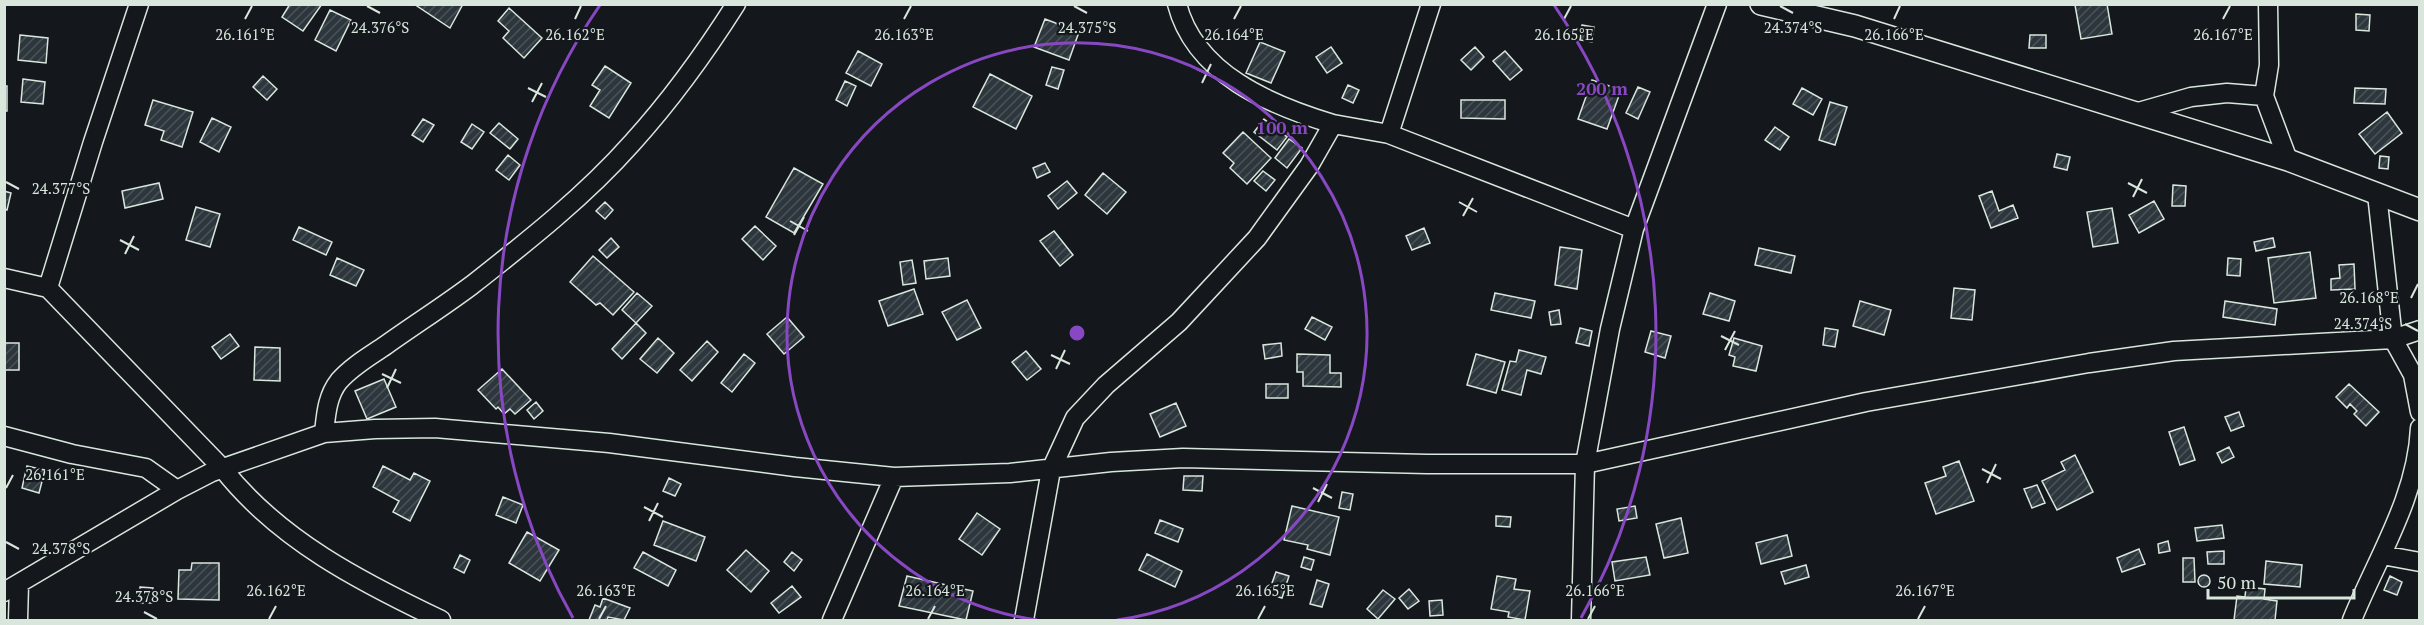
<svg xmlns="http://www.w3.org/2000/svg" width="2424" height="625" font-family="'PT Serif',serif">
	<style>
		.building { fill: url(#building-hatch); stroke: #d8e6dc; stroke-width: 1.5 }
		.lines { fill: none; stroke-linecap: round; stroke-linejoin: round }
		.minor-casing { stroke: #d8e6dc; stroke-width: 21 }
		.tertiary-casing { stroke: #d8e6dc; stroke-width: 24 }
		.minor { stroke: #14181c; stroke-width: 18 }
		.tertiary { stroke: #14181c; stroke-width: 21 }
		.ticks { fill: none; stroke: #d8e6dc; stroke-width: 2 }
		.ring { fill: none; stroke: #8948c3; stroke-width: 3 }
		.ticks-label { font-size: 15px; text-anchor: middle; fill: #d8e6dc; stroke: #14181c; stroke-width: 4.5; stroke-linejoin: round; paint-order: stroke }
		.centre { fill: #8948c3; stroke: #14181c; stroke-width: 3 }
		.ring-label { font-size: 18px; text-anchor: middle; font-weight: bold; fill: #8948c3; stroke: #14181c; stroke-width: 4.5; stroke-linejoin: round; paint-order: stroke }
	</style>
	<defs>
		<pattern id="building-hatch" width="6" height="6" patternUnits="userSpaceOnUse" patternTransform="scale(1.5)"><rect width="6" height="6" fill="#2c363c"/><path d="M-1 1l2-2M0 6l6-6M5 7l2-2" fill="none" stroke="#4a5358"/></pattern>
	</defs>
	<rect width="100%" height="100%" fill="#14181c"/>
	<path class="building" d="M290,4h32l-19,27 -21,-14z
		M414,4h49l-13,24z
		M2107,4l5,30 -31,5 -6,-34z
		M509,8l33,30 -18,20 -21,-20 6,-7 -11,-10z
		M330,10l21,10 -15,31 -21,-11z
		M2356,14l14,1 -1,16 -13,-1z
		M1045,19l34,13 -10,28 -35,-13z
		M1582,25l12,2 -2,15 -12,-2z
		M20,35l28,3 -2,25 -28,-3z
		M2030,35h16v13h-17z
		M1260,42l25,10 -14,31 -25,-10z
		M1331,47l11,16 -15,10 -11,-16z
		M1475,47l9,10 -13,13 -10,-10z
		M858,51l24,13 -11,22 -25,-13z
		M1505,51l17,19 -12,10 -17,-19z
		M605,66l26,17 -22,35 -19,-12 10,-16 -8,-5z
		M1052,67l12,3 -6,19 -12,-4z
		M990,74l42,22 -16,33 -43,-22z
		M263,76l14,13 -10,11 -14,-13z
		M23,79l22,3 -2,22 -22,-2z
		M1592,80l29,10 -14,39 -29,-10z
		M845,81l11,5 -9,20 -11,-6z
		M1348,85l11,5 -6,13 -11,-5z
		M4,86h3v25h-3z
		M1638,87l12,5 -12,27 -12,-6z
		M1802,88l20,11 -9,16 -20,-11z
		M2355,88l31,1 -1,15 -31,-1z
		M153,100l40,12 -11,35 -21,-7 3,-9 -19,-6z
		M1461,100h44v19l-44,-1z
		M1830,102l17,5 -12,38 -16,-5z
		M2387,112l15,21 -27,21 -16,-20z
		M212,118l19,9 -12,25 -19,-10z
		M423,119l11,6 -11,17 -11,-7z
		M1264,119l23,18 -10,13 -23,-18z
		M499,123l19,16 -8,10 -20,-16z
		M472,124l12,8 -12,17 -11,-7z
		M1775,127l14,10 -9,13 -15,-10z
		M1243,132l28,26 -24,26 -17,-16 4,-5 -11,-10z
		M1289,139l13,9 -15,20 -12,-10z
		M2057,154l13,3 -3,13 -13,-3z
		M508,155l12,10 -11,15 -13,-10z
		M2380,156l9,1 -1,12 -9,-1z
		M1045,163l5,9 -13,6 -4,-10z
		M794,168l29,16 -29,49 -28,-16z
		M1263,171l12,9 -9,11 -12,-10z
		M1103,173l23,19 -19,22 -22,-19z
		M1067,181l10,12 -19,16 -10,-13z
		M159,183l4,16 -38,9 -3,-17z
		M2173,185l13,1 -1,20h-13z
		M4,191l7,2 -4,17 -3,-1z
		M1992,191l7,20 14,-6 5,13 -27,10 -12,-32z
		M2154,201l10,18 -25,14 -10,-18z
		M605,202l8,8 -8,9 -9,-8z
		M196,207l24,7 -10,33 -24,-7z
		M2112,208l6,35 -25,4 -6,-35z
		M755,226l21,20 -13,14 -21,-21z
		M299,227l33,15 -6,13 -33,-15z
		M1424,228l6,15 -18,7 -6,-14z
		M1054,231l19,24 -13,11 -20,-25z
		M611,238l8,9 -12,11 -8,-8z
		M2273,238l2,9 -19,4 -2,-9z
		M1560,247l22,3 -5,39 -22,-4z
		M1759,248l36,8 -4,17 -36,-8z
		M2310,252l6,46 -42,5 -6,-45z
		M593,256l41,36 -21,23 -13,-12 -4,2 -26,-23z
		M337,258l27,12 -8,16 -26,-11z
		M948,258l2,18 -24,3 -2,-18z
		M2228,258l13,1 -1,17 -13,-1z
		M912,260l4,23 -13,2 -3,-23z
		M2354,264l1,25 -24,1v-11l9,-1 -1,-13z
		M1954,288l21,2 -3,30 -21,-2z
		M914,289l9,25 -35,12 -9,-25z
		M637,293l15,13 -16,17 -14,-13z
		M1495,293l40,8 -4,17 -40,-8z
		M1710,293l25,8 -6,20 -26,-7z
		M967,300l14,28 -24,12 -15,-28z
		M1860,301l31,9 -7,25 -31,-9z
		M2225,301l52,8 -2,16 -52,-8z
		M1559,310l2,14 -10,1 -2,-13z
		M787,317l17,20 -20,17 -17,-20z
		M1312,317l20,10 -7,13 -20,-11z
		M636,323l10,10 -24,26 -10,-10z
		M1580,328l12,3 -3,15 -13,-3z
		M1825,328l13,2 -3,17 -12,-2z
		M1651,331l20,5 -6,22 -20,-6z
		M230,334l9,12 -18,13 -9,-12z
		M658,338l16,15 -17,20 -17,-14z
		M1734,338l28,8 -6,25 -23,-5 2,-9 -6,-2z
		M707,341l11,11 -26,29 -12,-11z
		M4,343h15v27h-15z
		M1281,343l1,13 -17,3 -2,-14z
		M255,347l25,1v33l-26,-1z
		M1519,350l27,7 -5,17 -14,-4 -6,25 -19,-5 8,-29 6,1z
		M1026,351l15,18 -14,11 -15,-18z
		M744,354l11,9 -23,29 -11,-9z
		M1297,354l33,1v18h11v14l-38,-1v-14h-6z
		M1476,354l29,8 -9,31 -29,-8z
		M502,369l29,31 -16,14 -5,-5 -6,5 -6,-7 -2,2 -18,-19z
		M384,379l12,28 -29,12 -12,-28z
		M1266,384h22v14h-22z
		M2349,384l30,28 -13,14 -12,-12 3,-3 -7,-7 -3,4 -11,-11z
		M536,402l7,9 -9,8 -7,-9z
		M1176,403l10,23 -26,11 -10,-23z
		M2239,412l5,14 -13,5 -6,-14z
		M2184,427l11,33 -15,5 -11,-33z
		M2229,447l5,10 -12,6 -5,-10z
		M2075,455l18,37 -36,18 -15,-29 23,-11 -4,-8z
		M1959,461l15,40 -38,13 -11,-31 21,-7 -3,-9z
		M27,466l18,4 -6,23 -17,-5z
		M383,466l27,14 4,-7 16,8 -20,40 -17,-9 6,-11 -26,-14z
		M1184,476h19l-1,15 -19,-1z
		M669,478l12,6 -6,12 -12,-5z
		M2037,485l8,18 -13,5 -8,-19z
		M1342,492l11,2 -3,16 -11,-2z
		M503,497l20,8 -7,18 -20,-8z
		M1292,506l47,11 -9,38 -23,-6 1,-4 -24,-5z
		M1635,506l2,12 -18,3 -2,-12z
		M977,513l23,16 -18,26 -23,-16z
		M1496,516l15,1 -1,10 -14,-1z
		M1681,518l7,35 -24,5 -8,-34z
		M1160,520l23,9 -5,13 -23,-9z
		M663,521l42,16 -9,24 -42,-16z
		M2222,525l2,13 -27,3 -2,-13z
		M527,532l32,18 -19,31 -31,-18z
		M1787,535l5,21 -31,8 -5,-21z
		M2168,541l2,10 -11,2 -1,-9z
		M2139,549l6,15 -23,8 -5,-14z
		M746,550l23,21 -18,21 -24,-22z
		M2224,551v13h-16l-1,-12z
		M643,552l33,18 -8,16 -34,-18z
		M792,552l10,8 -8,11 -10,-9z
		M1147,554l35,17 -7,16 -36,-17z
		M460,555l10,5 -6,13 -10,-5z
		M1304,557l10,3 -3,10 -10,-3z
		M1646,557l4,18 -35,6 -3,-19z
		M2183,558h11l1,24h-12z
		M2266,561l36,4 -2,22 -36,-3z
		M192,563h27v37l-41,-1 1,-29h12z
		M1806,565l3,12 -24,7 -4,-12z
		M1276,572l13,4 -7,22 -14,-4z
		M2198 581a6 6 0 1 1 12 0a6 6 0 1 1-12 0Z
		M907,576l66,15 -7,29 -67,-14z
		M1497,576l19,3 -2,10 16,2 -5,29 -17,-3 1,-5 -18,-3z
		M2390,576l12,6 -5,13 -13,-5z
		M1317,580l12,4 -7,23 -12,-3z
		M792,586l9,11 -22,16 -8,-10z
		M140,587l13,1 -1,15h-12z
		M2246,587l19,2 -1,10 13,2 -2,19h-41l3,-24 8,1z
		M1409,589l10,12 -11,8 -9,-11z
		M1383,590l12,9 -17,20 -11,-10z
		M603,598l27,10 -6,12 -16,-3 -1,3h-18l6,-15 5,2z
		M1442,600l1,15 -13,1 -1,-15z"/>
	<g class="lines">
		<defs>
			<path id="minor" d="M2268,4l1,61 -5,31 24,64
				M2135,113l56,-16 36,-4 37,3
				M1333,124l56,10 245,95
				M1389,134l42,-130
				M4,278l44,10 45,-146 46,-138
				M48,288l175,181c56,71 138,113 218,151
				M2420,330l-27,9 20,36 7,37
				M324,433l51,-4 60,-1 174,15 186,24 99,10 116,-4 101,-11 72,-4 244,6h158l281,-62 223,-39 85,-12 219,-12 -16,-145
				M4,436l68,18 74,14 31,22
				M2382,555l38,7
				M4,592l173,-102 35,-18 112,-39c2,-18 3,-37 15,-52 13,-15 31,-25 47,-36 28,-20 58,-39 86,-60 56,-44 113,-89 160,-142 39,-43 73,-90 104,-139
				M18,620l1,-36
				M832,620l62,-143
				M1024,620l27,-150 24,-52 31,-33 73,-63 78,-84 52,-72 24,-42c-63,-19 -138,-50 -156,-120
				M1581,620l4,-156 25,-135 24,-100 83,-225
				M2352,620c25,-62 65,-123 68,-192"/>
			<path id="tertiary" d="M1761,4l94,22 433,134 132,50"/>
		</defs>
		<use href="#minor" class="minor-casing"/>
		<use href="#tertiary" class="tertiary-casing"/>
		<use href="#minor" class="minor"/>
		<use href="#tertiary" class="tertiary"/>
	</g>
	<path class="ticks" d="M367,6l13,7M1074,6l13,7M1780,6l13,7M245,19l7,-13M575,19l6,-13M904,19l7,-13M1234,19l7,-13M1564,19l7,-13M1894,19l6,-13M2223,19l7,-13M1197,69l19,9M1202,83l9,-19M528,88l18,9M532,102l10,-19M6,182l13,7M2128,183l19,10M2133,197l9,-18M1459,202l18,10M1463,216l10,-18M790,221l18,10M794,235l10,-18M120,240l19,10M125,254l9,-18M2411,298l7,-14M2405,324l13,7M1721,336l18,9M1725,350l10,-19M1051,355l19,9M1056,369l9,-19M382,374l19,9M387,388l9,-19M1982,469l19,10M1987,483l9,-19M6,488l7,-13M1313,488l19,10M1318,502l9,-18M644,507l19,10M649,521l9,-18M6,542l13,7M144,612l13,7M269,619l7,-13M599,619l7,-13M928,619l7,-13M1258,619l7,-13M1588,619l7,-13M1918,619l7,-13"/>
	<g class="ring">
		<path d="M1037 620A290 290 0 1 1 1117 620"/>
		<path d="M573 618A579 579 0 0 1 600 5M1554 5A579 579 0 0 1 1581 618"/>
	</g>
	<g class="ticks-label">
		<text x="380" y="33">24.376°S</text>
		<text x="1087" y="33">24.375°S</text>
		<text x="1793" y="33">24.374°S</text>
		<text x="245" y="40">26.161°E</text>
		<text x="575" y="40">26.162°E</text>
		<text x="904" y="40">26.163°E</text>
		<text x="1234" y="40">26.164°E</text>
		<text x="1564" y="40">26.165°E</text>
		<text x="1894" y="40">26.166°E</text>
		<text x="2223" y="40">26.167°E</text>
		<text x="61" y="194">24.377°S</text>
		<text x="2369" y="303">26.168°E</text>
		<text x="2363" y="329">24.374°S</text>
		<text x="55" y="480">26.161°E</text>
		<text x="61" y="554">24.378°S</text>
		<text x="276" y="596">26.162°E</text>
		<text x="606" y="596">26.163°E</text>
		<text x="935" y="596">26.164°E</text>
		<text x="1265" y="596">26.165°E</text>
		<text x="1595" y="596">26.166°E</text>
		<text x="1925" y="596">26.167°E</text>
		<text x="144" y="602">24.378°S</text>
	</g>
	<circle cx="1077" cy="333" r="9" class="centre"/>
	<g class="ring-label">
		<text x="1602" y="95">200 m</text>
		<text x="1282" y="134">100 m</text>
	</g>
	<rect width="2424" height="625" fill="none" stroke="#d8e6dc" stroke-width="12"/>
	<path d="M2208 589v9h146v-9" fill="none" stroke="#d8e6dc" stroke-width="3"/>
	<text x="2217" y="589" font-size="18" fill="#d8e6dc" stroke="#14181c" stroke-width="4.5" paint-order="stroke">50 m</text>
</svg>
